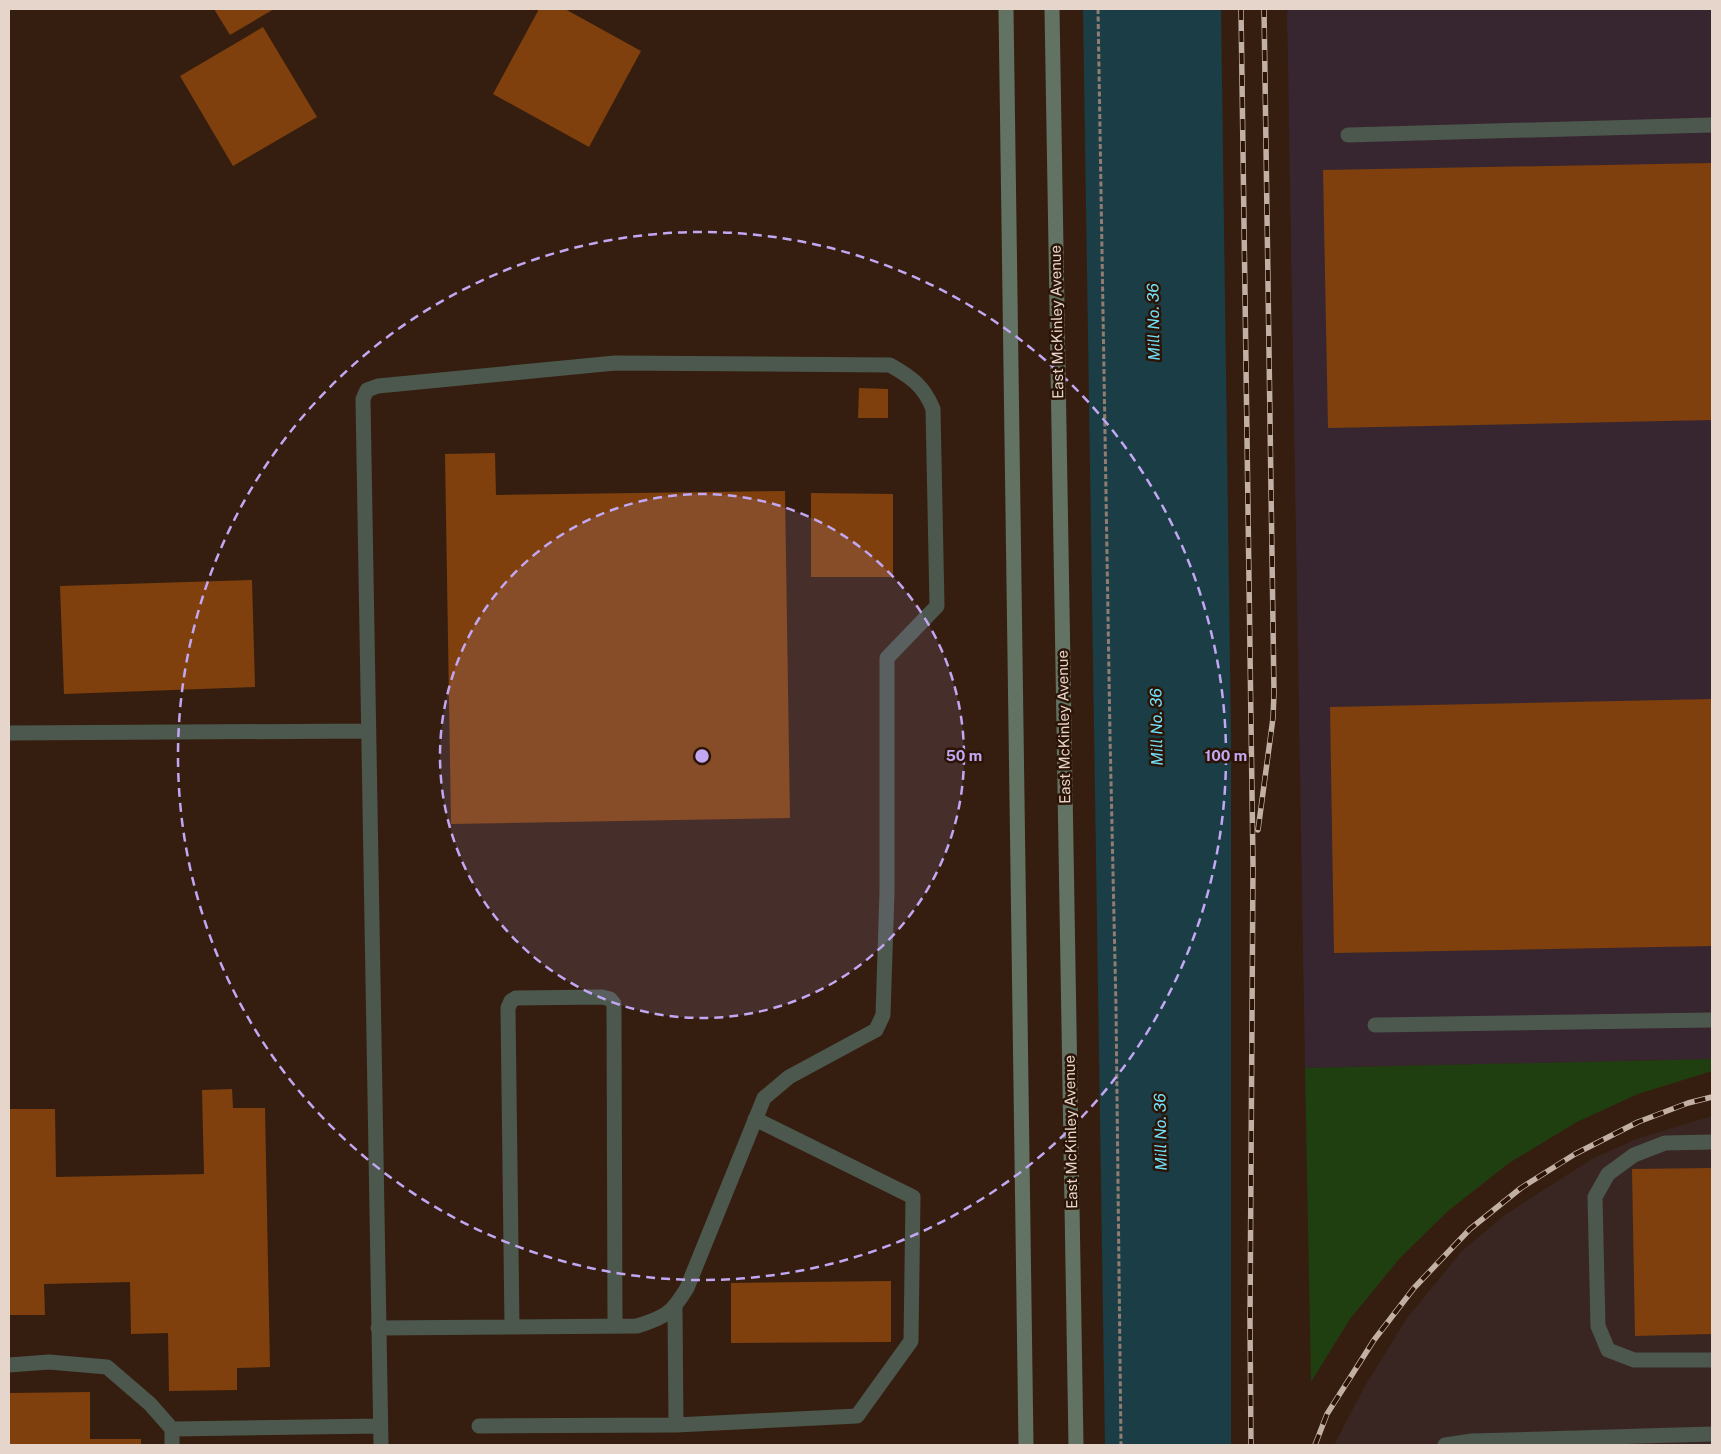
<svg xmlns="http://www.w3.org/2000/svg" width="1721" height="1454" font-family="'Public Sans',sans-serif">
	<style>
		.commercial { fill: #392622 }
		.industrial { fill: #37262f }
		.green { fill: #203f11 }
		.water { fill: #1b3e46 }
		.building { fill: #7f400d }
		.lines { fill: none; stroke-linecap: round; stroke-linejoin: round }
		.path { stroke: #907c70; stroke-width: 3; stroke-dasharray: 5 2.5; stroke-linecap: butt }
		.lane { stroke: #4c574d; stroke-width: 15 }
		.secondary { stroke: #627364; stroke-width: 15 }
		.rail-casing { stroke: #c2b0a5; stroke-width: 5.5 }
		.rail { stroke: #2b1406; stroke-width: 4; stroke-dasharray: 11; stroke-linecap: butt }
		.ring { fill: none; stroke: #c2a7f2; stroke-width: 2.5; stroke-dasharray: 9 6 }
		.labels { text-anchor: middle; stroke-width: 5; stroke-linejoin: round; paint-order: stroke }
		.street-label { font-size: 15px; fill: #e5d5cb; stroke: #2b1406 }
		.water-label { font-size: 16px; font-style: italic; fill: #70e0fb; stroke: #2b1406 }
		.centre { fill: #c2a7f2; stroke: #2b1406; stroke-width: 2.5 }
		.ring-label { font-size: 15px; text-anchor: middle; font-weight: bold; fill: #c2a7f2; stroke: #2b1406; stroke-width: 5; stroke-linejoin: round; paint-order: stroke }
	</style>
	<rect width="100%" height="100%" fill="#351e0f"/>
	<path class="commercial" d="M1712,1116v329h-378l31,-59 42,-68 55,-67 44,-37 86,-55 44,-20z"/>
	<path class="industrial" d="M1287,9h425v1050l-407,9z"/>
	<path class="green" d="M1712,1059v12l-74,23 -61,28 -68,41 -61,48 -48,47 -50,61 -39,63 -6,-314z"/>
	<path class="water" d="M1083,9h138l10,729v707h-126z"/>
	<path class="building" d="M214,9h60l-44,26z
		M539,9h26l76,42 -52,96 -96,-53z
		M263,27l54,90 -84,49 -53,-90z
		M1712,163v257l-384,8 -5,-258z
		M859,388l29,1v29h-30z
		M495,453l1,42 289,-4 5,327 -339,6 -6,-370z
		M811,493l82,1v83h-82z
		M252,580l3,107 -191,7 -4,-108z
		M1712,699v247l-378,7 -4,-246z
		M232,1089l1,19h32l5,259 -33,1v22l-68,1 -1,-58 -37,1 -1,-52 -86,2 1,31h-36v-206h46l1,68 148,-3 -2,-84z
		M1712,1168v166l-77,2 -3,-167z
		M891,1281v61l-160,1v-60z
		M90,1392v47h51v6h-132v-52z"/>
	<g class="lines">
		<path class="path" d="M1098,9l12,727 6,272 5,437"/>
		<path class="lane" d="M1348,135l364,-10
			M9,733l359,-2
			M1375,1025l337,-5
			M1712,1142l-47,1 -31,12 -26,19 -13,23 3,129 10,24 26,10h78
			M512,1327l-4,-319 3,-7 5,-3 86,-1 8,2 4,5 1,322
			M378,1328l259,-2c29,-9 35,-13 50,-38l77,-190 25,-21 87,-47 7,-15 4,-124v-233l50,-52 -4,-197c-9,-23 -22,-32 -43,-44l-275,-2 -237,23 -11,4 -4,9c4,348 12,697 18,1046
			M9,1365l40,-3 58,5 43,37 22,25
			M676,1425l181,-9 54,-75 2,-144 -158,-78
			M479,1426l197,-1 -1,-118
			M172,1445v-16l208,-3
			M1445,1445l27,-4 240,-7"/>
		<path class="secondary" d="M1006,9l20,1436
			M1052,9l24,1436"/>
		<defs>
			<path id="rail" d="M1241,9l12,856 -3,456 1,124
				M1258,830l15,-112 1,-25 -10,-684
				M1315,1445l12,-31 47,-74 40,-52 56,-59 51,-41 54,-34 63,-32 50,-19 24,-6"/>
		</defs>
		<use href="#rail" class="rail-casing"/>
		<use href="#rail" class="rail"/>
	</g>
	<circle cx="702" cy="756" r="262" fill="#c2a7f2" fill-opacity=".12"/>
	<g class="ring">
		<circle cx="702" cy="756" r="262"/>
		<circle cx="702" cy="756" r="524"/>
	</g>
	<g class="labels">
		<g class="street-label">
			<text transform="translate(1057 322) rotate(-91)" y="5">East McKinley Avenue</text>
			<text transform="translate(1064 727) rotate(-91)" y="5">East McKinley Avenue</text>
			<text transform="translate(1071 1132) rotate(-91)" y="5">East McKinley Avenue</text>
		</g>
		<g class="water-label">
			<text transform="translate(1153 322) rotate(-91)" y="6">Mill No. 36</text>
			<text transform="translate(1156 727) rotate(-91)" y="6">Mill No. 36</text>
			<text transform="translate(1160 1132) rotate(-91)" y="6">Mill No. 36</text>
		</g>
	</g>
	<circle cx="702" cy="756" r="8" class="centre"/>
	<g class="ring-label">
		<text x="964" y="761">50 m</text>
		<text x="1226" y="761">100 m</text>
	</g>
	<rect width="1721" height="1454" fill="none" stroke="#e5d5cb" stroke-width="20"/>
</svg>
